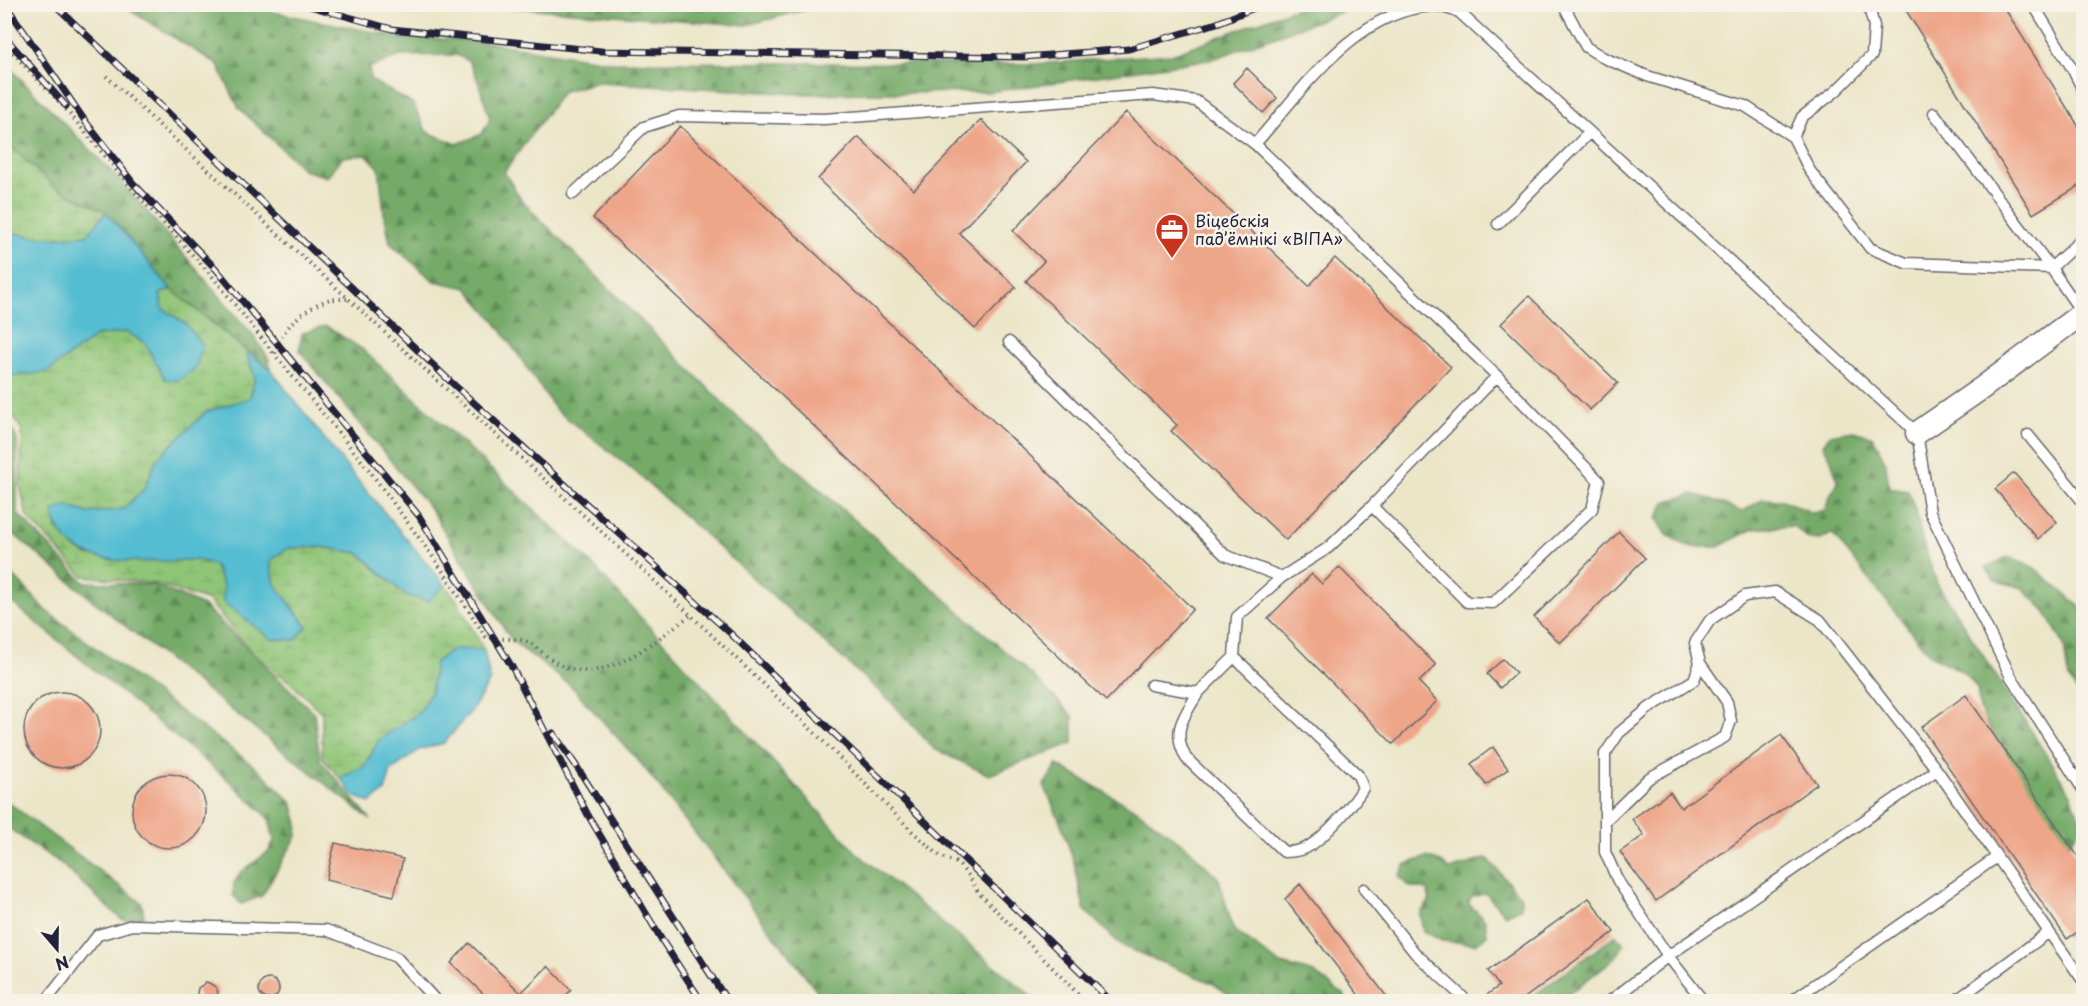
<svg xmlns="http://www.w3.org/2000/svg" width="2088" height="1006" font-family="'Playpen Sans',sans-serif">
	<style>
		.forest { fill: url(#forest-firs); stroke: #4b6652; stroke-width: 1.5; fill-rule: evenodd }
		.wetland { fill: url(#wetland-marsh); stroke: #597459; stroke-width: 1.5 }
		.water { fill: #54bdd1; stroke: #3b7086; stroke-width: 1.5 }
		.building { fill: #eea689 }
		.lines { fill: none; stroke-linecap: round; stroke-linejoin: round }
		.service-casing { stroke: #69676d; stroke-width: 13 }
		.minor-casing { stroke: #69676d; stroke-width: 25 }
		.path { stroke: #69676d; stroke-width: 4; stroke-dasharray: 1.5 4.5; stroke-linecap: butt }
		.service { stroke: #fff; stroke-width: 10 }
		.minor { stroke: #fff; stroke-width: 22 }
		.rail-casing { stroke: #22223b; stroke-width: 7 }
		.rail { stroke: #f7f3e8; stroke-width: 4.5; stroke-dasharray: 14; stroke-linecap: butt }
		.labels { text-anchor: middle; stroke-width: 5; stroke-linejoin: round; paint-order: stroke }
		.poi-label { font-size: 16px; fill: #22223b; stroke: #f7f3e8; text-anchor: start }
	</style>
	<defs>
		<pattern id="forest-firs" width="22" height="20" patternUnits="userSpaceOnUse" patternTransform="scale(1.5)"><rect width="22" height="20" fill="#74aa68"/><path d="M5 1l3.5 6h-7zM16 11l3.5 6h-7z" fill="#5f8a57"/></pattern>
		<pattern id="wetland-marsh" width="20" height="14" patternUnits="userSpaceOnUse" patternTransform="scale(1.5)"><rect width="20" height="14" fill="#90c577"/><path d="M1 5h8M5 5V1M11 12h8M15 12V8" fill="none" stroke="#7ca968"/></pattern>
	</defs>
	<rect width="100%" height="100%" fill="#f7f3e8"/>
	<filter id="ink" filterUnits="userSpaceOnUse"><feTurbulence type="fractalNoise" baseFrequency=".0167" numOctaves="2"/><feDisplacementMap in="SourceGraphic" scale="12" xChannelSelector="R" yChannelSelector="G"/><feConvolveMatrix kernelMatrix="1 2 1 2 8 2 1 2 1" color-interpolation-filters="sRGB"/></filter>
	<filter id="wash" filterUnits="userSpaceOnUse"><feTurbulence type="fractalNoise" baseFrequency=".008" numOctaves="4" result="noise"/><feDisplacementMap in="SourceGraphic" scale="24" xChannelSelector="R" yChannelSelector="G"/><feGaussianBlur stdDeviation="1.35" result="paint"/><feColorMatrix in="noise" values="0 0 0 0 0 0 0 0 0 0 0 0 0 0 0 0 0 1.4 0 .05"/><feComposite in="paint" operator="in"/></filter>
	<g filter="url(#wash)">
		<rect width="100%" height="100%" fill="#ece6c9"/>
		<path class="forest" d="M121,5h127l15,5 131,26 85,5 133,21 423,2 137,-10 133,-49h47l-5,5 -134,49 -223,33 -192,2 -199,-12 -36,9 -59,81 18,29 216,217 294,257 41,41v27l-84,32 -55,-26 -43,-47 -260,-234 -75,-58 -62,-90 -27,-32 -33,-7 -44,-38 -6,-30 -5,-45 -13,-14 -23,3 -16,20 -23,-7 -65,-62 -22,-44zM456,55l13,6 9,20 12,38 -8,15 -25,10 -30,-12 -14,-28 -42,-24 -2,-12 31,-12z
			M476,5h347l-76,20z
			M4,62l115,117 133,155 17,25 1,10 -99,-80 -65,-77 -51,-25 -50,-46z
			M326,326l36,23 225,210 270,294 167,137 12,11h-211l-182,-235 -72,-80 -59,-45 -82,-133 -131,-158 3,-17z
			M4,415l13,24v74l67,69 71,3 50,22 109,106 6,47 51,60 -280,-221 -86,-72z
			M1853,431l20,6 13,26 3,25 19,3 8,20 6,28 15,44 134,211 11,32 -16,22 -62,-94 -24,-44 -3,-22 -14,-16 -30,-15 -13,-14 -88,-110 -11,7 -12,-1 -16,-13 -40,3 -35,18h-30l-21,-12 -10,-16 8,-17 28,-8 18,5 31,13 21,-13 19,1 31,13 12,-3 4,-13 9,-15 -8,-25 -7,-12 7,-10z
			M2007,557l26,10 46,39 4,6v88l-15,-22 -4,-33 -19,-34 -22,-23 -29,-8 -8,-13z
			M4,566l45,47 209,156 34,33 6,22 -1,12 -35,60 -21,8 -8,-9 1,-12 6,-10 29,-22 5,-11 -5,-22 -41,-38 -223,-183z
			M1057,765l81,46 50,37 31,31 14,50 45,34 36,10 30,22 3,6h-109l-26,-18 -90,-37 -38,-37 -9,-43 -13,-40 -18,-41z
			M4,799l138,104 2,13 -11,6 -12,-3 -61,-56 -55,-37z
			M1427,857l16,6 6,7 38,-12c12,12 21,26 34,38v12l-16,7 -19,-22 -14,4 -4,6 17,17 2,15 -11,9 -34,-3 -19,-10 -3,-17 10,-14 -3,-10 -19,-4 -9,-10 7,-12z
			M1616,935l8,9 -8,13 -56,44h-34z"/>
		<path class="wetland" d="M4,141l51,46 51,25 -19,23c-31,3 -52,5 -82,-5z
			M171,289l75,62 9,27 -5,20 -44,14 -49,47 -12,29 -22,21 -35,4 -22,-7 -10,21 17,20 14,8 42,6 72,-1 14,6 8,20 48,53 23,1 13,-14 -32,-42 -5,-23 18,-13 34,-1 37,6 46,42 23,6 17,-16 11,14 28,51 -30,-1 -19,13 -4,30 -11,20 -41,28 -14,26 -25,12 -18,-21v-44l-32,-31 -38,-29 -43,-52 -52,-17 -74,-8 -56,-59 -7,-32 2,-55 -17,-27 -1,-32 10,5 33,-4 49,-36 31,-4 18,11 20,36 21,-55 -24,-16 -2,-15z"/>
		<path class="water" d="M106,212l65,77 -11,5 2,14 24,16 17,22 -8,23 -18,12 -12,-2 -20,-36 -18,-11 -31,4 -49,36 -33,4 -9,-5v-141c30,10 51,8 82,5z
			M246,351l24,18 80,102 95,114 -17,16 -23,-6 -46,-42 -37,-6 -34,1 -18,13 5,23 32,43 -12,13 -24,-1 -48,-37v-16l-8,-20c-4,-2 -9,-4 -13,-5 -8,-2 -19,-1 -27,0 -46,0 -112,8 -122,-50l13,-5 22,7 35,-4 22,-21 12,-29 49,-47 44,-14 5,-20z
			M454,649l30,1 6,30 -17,29 -29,34 -25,7 -28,21 -6,20 -15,12 -16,-7 -14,-18 25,-12 14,-26 41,-28 11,-20 4,-30z"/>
		<g id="blocks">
			<path class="building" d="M1902,4h100l82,131v48l-51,31z
				M1247,68l30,30 -14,15 -30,-30z
				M1126,112l183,174 26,-28 116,109 -165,173 -115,-109 6,-6 -151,-144 18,-20 -31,-30z
				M981,120l45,42 -67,71 57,54 -41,42 -157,-150 40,-42 56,53z
				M680,126l513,483 -87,92 -513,-483z
				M1529,296l89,87 -28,27 -89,-86z
				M2014,473l43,49 -19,17 -43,-50z
				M1619,532l26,26 -85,85 -26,-26z
				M1339,567l97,98 -17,17 18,19 -44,43 -125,-126 44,-44 10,10z
				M1503,659l13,14 -16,15 -13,-14z
				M24 730a38 38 0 1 1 76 0a38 38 0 1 1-76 0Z
				M1966,695l118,170v63l-17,11 -146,-212z
				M1781,735l36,49 -161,117 -36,-49 24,-17 -12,-16 38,-27 11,16z
				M1493,747l15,22 -22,16 -15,-21z
				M132 811a37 37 0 1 1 74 0a37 37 0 1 1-74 0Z
				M335,843l68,16 -9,37 -68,-16z
				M1300,884l91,118h-27l-79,-103z
				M1589,898l25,34 -95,70h-42l22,-16 -11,-15z
				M469,943l52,50 27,-27 23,24 -11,12h-68l-41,-39z
				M259 989a10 10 0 1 1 20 0a10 10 0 1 1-20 0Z
				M207,982l9,5 2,5 -2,10h-16l-3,-9 1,-5z"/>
		</g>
	</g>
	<g filter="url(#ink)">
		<use href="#blocks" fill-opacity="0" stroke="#69676d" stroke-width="1.5"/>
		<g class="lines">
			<defs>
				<path id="service" d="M1563,4l23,43 18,11 43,18 98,30 48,31
					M1868,4l6,22 -2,29 -36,36 -34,26 -9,20 17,34 60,77 36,15 145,5 31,45
					M2033,4l40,66 11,22
					M1934,113l117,155 33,-31
					M1255,144c47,-53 99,-133 177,-138 8,-1 18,4 27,6l458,421 13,79 81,165 73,114
					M573,194l71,-67 35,-11 145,3 329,-24 43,6 59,43 242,232 102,105 -7,28 -99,94 -26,-1 -95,-96
					M1498,224l91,-91
					M1009,342l216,213 57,22
					M2028,435l56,68
					M1151,685l47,8 36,-36 3,-40 45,-40 46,-29 44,-42 125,-130
					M1198,693c-14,24 -27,37 -12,65l98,94c10,0 19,-1 27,-7 15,-10 44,-42 52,-57l-5,-13 -124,-118
					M1605,821l44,-43 76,-41 6,-16 -4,-19 -27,-39
					M1364,889l51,64 53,49
					M45,1002l53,-67 34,-10 194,5 70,27 41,45
					M1609,1002l59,-46 -50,-75 -13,-29v-98l14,-21 30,-25 45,-28 6,-17 -5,-20 15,-23 35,-24 30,-4 45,28 117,150
					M1704,1002l-36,-46 269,-186 112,162
					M1790,1002l207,-145
					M1954,1002l95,-70 35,50"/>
				<path id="minor" d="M1917,433l65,-45 102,-76"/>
			</defs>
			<use href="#service" class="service-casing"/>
			<use href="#minor" class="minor-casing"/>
			<path class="path" d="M4,44l60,63 69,83 79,86 63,79
				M106,76l536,493 175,166 95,96 28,25 17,7 13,14 8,15 108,110
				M347,299c-6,0 -13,0 -19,1 -23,7 -50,31 -53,55l94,115 67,91 50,76c12,3 24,1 36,3 13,3 28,22 42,27 46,17 92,-28 127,-52"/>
			<use href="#service" class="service"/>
			<use href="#minor" class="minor"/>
			<defs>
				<path id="rail" d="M5,4l80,117 48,62 84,87 202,246 93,151 76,148 75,127 39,60
					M54,4l398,379 278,250 382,369
					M302,4l90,25 209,22 423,6 105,-8 88,-26 47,-19
					M4,36l62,70
					M553,733l22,31 153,238"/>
			</defs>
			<use href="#rail" class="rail-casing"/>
			<use href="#rail" class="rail"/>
		</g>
	</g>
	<defs>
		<symbol id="office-pin" viewBox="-11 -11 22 30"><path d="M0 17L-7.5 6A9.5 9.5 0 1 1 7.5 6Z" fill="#c8321e" stroke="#f7f3e8"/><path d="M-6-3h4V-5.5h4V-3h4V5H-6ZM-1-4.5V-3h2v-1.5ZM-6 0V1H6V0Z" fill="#fff"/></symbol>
	</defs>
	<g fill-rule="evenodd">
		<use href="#office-pin" x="1153" y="211" width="38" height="52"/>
	</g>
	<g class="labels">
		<g class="poi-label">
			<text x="1195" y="227">Віцебскія<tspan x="1195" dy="18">падʼёмнікі «ВІПА»</tspan></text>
		</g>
	</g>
	<rect width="2088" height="1006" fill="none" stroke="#f7f3e8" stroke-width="24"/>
	<g transform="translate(57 949) rotate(160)" stroke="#f7f3e8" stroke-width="4.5" paint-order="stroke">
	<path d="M0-4.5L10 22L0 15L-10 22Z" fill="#22223b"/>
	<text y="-9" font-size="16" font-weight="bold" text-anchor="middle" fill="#22223b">N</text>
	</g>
</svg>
